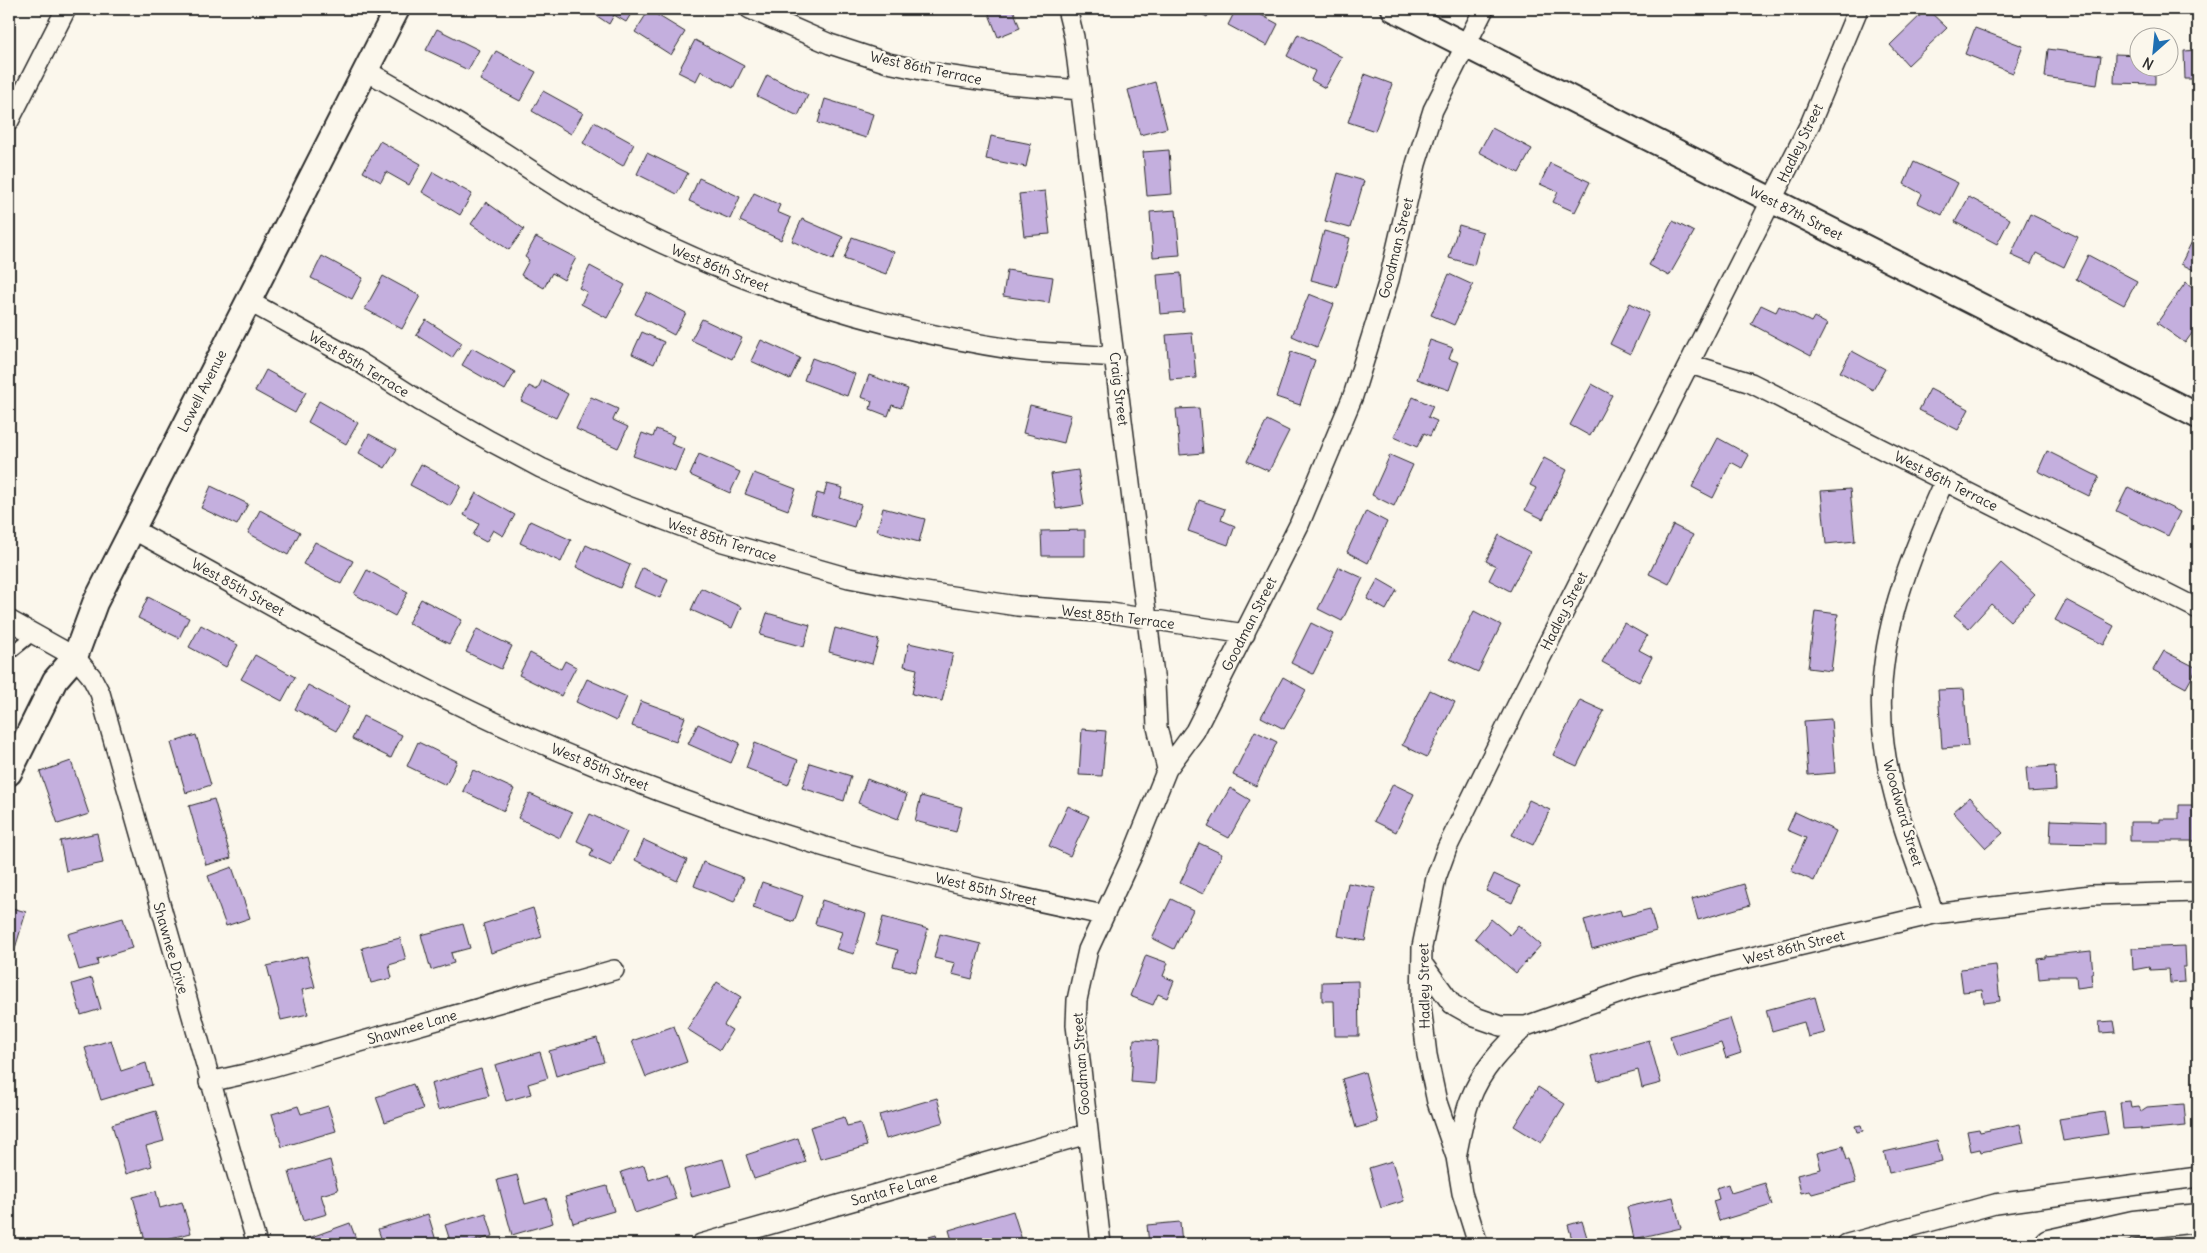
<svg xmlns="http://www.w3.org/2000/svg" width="2207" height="1253" font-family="Delius,sans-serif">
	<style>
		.building { fill: #c4afde; stroke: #2b2b2b }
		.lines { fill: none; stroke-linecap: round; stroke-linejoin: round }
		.service-casing { stroke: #2b2b2b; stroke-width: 14 }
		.minor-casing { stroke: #2b2b2b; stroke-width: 22 }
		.tertiary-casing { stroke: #2b2b2b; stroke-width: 28 }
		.secondary-casing { stroke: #2b2b2b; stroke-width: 31 }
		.service { stroke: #fbf7ec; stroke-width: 10 }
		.minor { stroke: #fbf7ec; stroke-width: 19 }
		.tertiary { stroke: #fbf7ec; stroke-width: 24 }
		.secondary { stroke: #fbf7ec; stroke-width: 28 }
		.labels { text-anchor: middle; stroke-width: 4.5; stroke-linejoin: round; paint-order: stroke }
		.street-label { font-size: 14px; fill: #2b2b2b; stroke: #fbf7ec }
	</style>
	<rect width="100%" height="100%" fill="#fbf7ec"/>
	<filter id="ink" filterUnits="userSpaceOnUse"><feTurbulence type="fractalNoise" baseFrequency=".02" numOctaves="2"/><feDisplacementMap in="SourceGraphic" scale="10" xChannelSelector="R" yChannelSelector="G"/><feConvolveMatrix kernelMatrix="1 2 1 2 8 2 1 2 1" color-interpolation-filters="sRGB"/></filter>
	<g filter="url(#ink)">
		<path class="building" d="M601,9h33l-8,13 -12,-7 -5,9 -12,-8z
			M987,9h26l7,19 -22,9z
			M1193,9h19l-5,8z
			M1236,9h14l28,15 -11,22 -39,-21z
			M1927,9l20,19 -39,37 -18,-20z
			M649,10l36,22 -14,23 -36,-23z
			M1975,28l48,18 -10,27 -48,-19z
			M437,29l42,21 -11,20 -42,-20z
			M1298,34l44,23 -17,31 -14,-8 4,-9 -28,-15z
			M695,40l49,26 -11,22 -32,-17 -5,10 -18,-9z
			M2048,49l53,7 -4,29 -52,-8z
			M2198,50v29h-13l-1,-28z
			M496,51l40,21 -16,29 -40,-21z
			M2115,54l25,1v13h15v16l-41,-1z
			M1365,74l27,10 -17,47 -27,-9z
			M767,75l41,20 -10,21 -41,-20z
			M1155,82l12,46 -27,7 -12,-45z
			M543,91l40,22 -12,21 -39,-23z
			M825,99l48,15 -7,24 -48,-15z
			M594,122l40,22 -11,22 -40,-23z
			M1492,128l40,21 -13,24 -40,-21z
			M991,136l40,8 -5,23 -40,-8z
			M380,141l41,23 -12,21 -23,-13 -5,10 -18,-10z
			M1169,150l3,44 -25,2 -4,-44z
			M647,153l41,20 -11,21 -40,-20z
			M1914,162l44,21 -16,32 -24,-12 4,-9 -18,-10z
			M1550,163l40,19 -15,30 -22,-10 5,-10 -18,-8z
			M433,172l39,22 -12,21 -38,-23z
			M1338,173l26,8 -14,47 -25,-7z
			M699,178l41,19 -10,22 -41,-18z
			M1045,191l5,43 -26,2 -5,-42z
			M754,193l26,12 -3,7 14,6 -10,22 -41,-19z
			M1969,197l41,22 -13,25 -42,-22z
			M486,202l38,27 -15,21 -38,-26z
			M1176,210l4,45 -27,2 -3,-45z
			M2030,214l48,23 -14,30 -28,-14 -5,11 -20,-9z
			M802,219l41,18 -10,23 -41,-19z
			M1673,221l21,11 -25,44 -20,-11z
			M1459,225l24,7 -9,33 -25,-7z
			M2198,229v43l-17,-8z
			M1324,231l26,7 -13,49 -26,-7z
			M536,237l40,21 -12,22 -12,-7 -8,15 -23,-13 8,-15 -4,-3z
			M852,237l42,15 -8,22 -42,-15z
			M2088,255l49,26 -13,24 -48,-26z
			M322,256l41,22 -11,21 -41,-21z
			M590,266l35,19 -18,33 -26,-14 6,-12 -8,-4z
			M1007,270l46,7 -4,26 -46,-7z
			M1181,273l3,39 -24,2 -3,-39z
			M1449,274l24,11 -19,40 -23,-10z
			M383,276l37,20 -18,33 -37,-20z
			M2186,282l12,10v18l-4,6 4,3v6l-13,18 -28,-20z
			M647,292l39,21 -12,22 -39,-21z
			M1309,294l25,10 -17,43 -25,-11z
			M1630,303l19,10 -19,41 -20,-10z
			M1761,305l15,7 3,-6 32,16 3,-5 13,7 -16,32 -60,-32z
			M702,319l40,19 -10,21 -41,-19z
			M426,320l36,23 -10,15 -36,-23z
			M642,332l22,10 -10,22 -22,-10z
			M1192,333l4,45 -26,2 -4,-45z
			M761,340l39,18 -10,21 -39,-18z
			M1430,340l23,8 -4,11 10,3 -10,28 -32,-11z
			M472,348l43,24 -10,18 -43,-25z
			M1852,351l33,18 -12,21 -33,-18z
			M1291,352l24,8 -15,45 -24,-8z
			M812,358l43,16 -8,22 -43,-16z
			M266,370l40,22 -11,21 -40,-22z
			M869,375l39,14 -7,19 -9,-3 -4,11 -18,-7 2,-8 -11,-4z
			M542,380l26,14 -12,24 -35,-17 8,-15 8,4z
			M1592,384l20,11 -22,41 -20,-11z
			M1930,389l39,20 -11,21 -39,-20z
			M591,397l27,12 -5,11 15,7 -10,21 -42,-19z
			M1413,397l20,9 -5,11 9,4 -7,15 -6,-3 -7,14 -23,-10z
			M319,401l39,22 -12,21 -38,-22z
			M1030,405l41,10 -7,28 -41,-10z
			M1199,408l4,45 -23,2 -4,-46z
			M1267,420l22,11 -20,40 -22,-10z
			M656,429l18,7 -3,8 13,5 -9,22 -42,-15 9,-23 11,4z
			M369,434l28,15 -12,19 -26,-15z
			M1718,438l31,17 -7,13 -11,-6 -18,36 -21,-11z
			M2047,451l52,26 -10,19 -51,-25z
			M699,454l41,18 -10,21 -40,-18z
			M1390,455l23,10 -19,41 -22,-11z
			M1544,458l23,12 -24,49 -18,-9 11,-22 -6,-3z
			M421,464l40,22 -11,20 -40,-21z
			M1078,470l6,35 -28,4 -5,-35z
			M754,473l42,16 -8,21 -43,-16z
			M827,484l16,4 -3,10 21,7 -7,22 -43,-13 6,-21 7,2z
			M211,486l37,18 -11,21 -36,-17z
			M2128,487l52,25 -12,24 -52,-25z
			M1850,489l5,52 -29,3 -5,-53z
			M476,493l39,22 -12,21 -10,-6 -7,12 -13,-7 6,-11 -15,-9z
			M1199,500l26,9 -4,11 14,6 -7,19 -40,-14z
			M883,508l42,11 -6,23 -42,-11z
			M260,510l40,22 -12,23 -40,-22z
			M1366,511l21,11 -19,41 -21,-11z
			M530,521l41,19 -10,22 -41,-19z
			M1673,525l20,10 -24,49 -20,-10z
			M1085,530v26h-43l-1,-25z
			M1499,535l31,17 -20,39 -21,-11 7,-14 -10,-5z
			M315,542l38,19 -12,23 -38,-20z
			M586,545l44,20 -10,23 -44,-21z
			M2001,563l34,31 -25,27 -19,-17 -22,24 -15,-13z
			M1339,567l24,11 -21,43 -24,-12z
			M642,568l26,11 -8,19 -26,-11z
			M367,570l41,22 -13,24 -41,-22z
			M1378,579l19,11 -11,20 -19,-11z
			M701,588l40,19 -9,21 -41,-18z
			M148,597l41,21 -10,20 -41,-20z
			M421,599l41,21 -13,24 -41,-21z
			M2066,600l48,26 -10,19 -49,-25z
			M1474,611l27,14 -23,47 -28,-13z
			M1815,611l23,3 -7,57 -23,-3z
			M767,613l43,12 -6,22 -44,-12z
			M1311,623l22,11 -20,40 -22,-11z
			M1624,623l23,13 -8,14 13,7 -13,25 -37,-20z
			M201,625l37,20 -12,22 -37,-20z
			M835,628l44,12 -7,24 -43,-12z
			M477,629l35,17 -11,23 -35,-17z
			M909,643l44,10 -11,48 -30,-7 5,-25 -13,-3z
			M2164,651l33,17 -11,20 -33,-18z
			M530,653l31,16 4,-8 11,6 -15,29 -42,-21z
			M255,655l40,22 -13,24 -41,-22z
			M1283,677l23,13 -22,39 -23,-12z
			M587,679l40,18 -11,24 -40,-19z
			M308,685l41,22 -13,24 -41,-22z
			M1964,689l4,57 -26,2 -4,-58z
			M1430,690l25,12 -28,55 -25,-12z
			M1580,700l24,11 -27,55 -24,-11z
			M641,701l44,16 -9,25 -44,-16z
			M363,716l39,19 -11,23 -39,-19z
			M1831,719l4,54 -27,2 -4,-54z
			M698,724l42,19 -9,20 -43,-19z
			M1082,729l24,2 -4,45 -23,-1z
			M1255,731l22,11 -21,44 -23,-11z
			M196,735l15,50 -25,8 -15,-50z
			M418,742l39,19 -11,24 -39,-19z
			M755,743l43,17 -10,25 -42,-17z
			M71,761l18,53 -31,10 -18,-52z
			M810,763l41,13 -7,25 -42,-13z
			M2055,766l1,24 -28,2 -2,-24z
			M473,770l41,19 -10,22 -41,-20z
			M867,779l40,16 -9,24 -40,-16z
			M1393,784l21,10 -18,38 -22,-11z
			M1230,788l20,12 -21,38 -21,-11z
			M530,794l42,19 -12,25 -42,-20z
			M921,796l41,11 -6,25 -41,-11z
			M1970,797l33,36 -17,15 -33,-36z
			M214,799l17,59 -25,7 -17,-59z
			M1529,800l21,10 -17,35 -21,-10z
			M2179,805h15v13h3v23h-67v-19h30v-3h19z
			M1068,806l21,10 -19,40 -21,-10z
			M1795,812l41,19 -22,50 -23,-10 15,-33 -19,-8z
			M590,814l37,18 -16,34 -21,-10 3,-7 -16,-8z
			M2051,820l54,2v22l-55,-1z
			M97,833l6,30 -37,8 -6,-30z
			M644,840l43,20 -10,21 -42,-21z
			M1199,843l23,11 -19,40 -23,-11z
			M703,862l41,16 -10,24 -40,-16z
			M232,867l18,51 -24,8 -18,-50z
			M1494,874l26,12 -8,17 -26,-12z
			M762,882l41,14 -9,26 -41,-14z
			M1348,883l27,5 -10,53 -27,-5z
			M1744,884l6,21 -52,15 -6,-21z
			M1171,899l22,11 -19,39 -22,-11z
			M822,900l44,14 -12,40 -18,-5 6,-17 -27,-8z
			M9,907l17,5 -16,53 -1,-1z
			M533,908l9,29 -51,16 -8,-29z
			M1650,909l6,22 -64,18 -8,-29 36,-10 2,6z
			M883,917l45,12 -12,43 -23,-6 5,-16 -22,-6z
			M123,918l9,30 -35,11 1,6 -19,5 -11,-36z
			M1491,919l19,16 8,-10 23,20 -25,28 -41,-35z
			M463,924l7,24 -19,5 3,10 -23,7 -10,-35z
			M940,934l41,10 -9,35 -20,-5 3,-11 -21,-5z
			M400,938l6,22 -17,5 3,13 -21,5 -9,-35z
			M2185,946l1,21h-3l1,15 -14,1 -1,-14 -19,1 -1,-3 -16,3 -1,-22z
			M2091,951l2,22h-2l1,13 -15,2 -1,-12h-27v2l-10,1 -2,-20 8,-1v-2z
			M1146,955l22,8 -5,13 11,5 -7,17 -9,-4 -5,11 -23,-9z
			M307,956l8,31 -13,3 6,24 -27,6 -14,-54z
			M1996,965l4,36 -16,2 -2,-13 -19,2 -3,-23z
			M92,978l9,31 -20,6 -9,-31z
			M1358,981l1,55h-24l-1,-35h-12v-19z
			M717,982l24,15 -17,28 8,5 -12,20 -33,-21z
			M1815,997l10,36 -17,4 -4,-15 -32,9 -6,-21z
			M1730,1018l11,35 -15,5 -5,-15 -44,13 -7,-20z
			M2114,1021l2,11 -16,1 -1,-11z
			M674,1026l13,36 -41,15 -14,-36z
			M597,1038l7,24 -48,14 -7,-25z
			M1134,1039l24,2 -3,43 -24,-2z
			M111,1040l10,31 25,-8 6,22 -51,15 -16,-52z
			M1649,1040l12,43 -19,5 -4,-18 -40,11 -7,-25z
			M540,1052l8,26 -20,6 3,10 -25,7 -11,-36z
			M481,1069l8,27 -51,14 -7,-26z
			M1365,1072l13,50 -22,6 -14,-49z
			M413,1084l10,25 -38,13 -9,-25z
			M1538,1087l27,17 -24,39 -27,-17z
			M937,1098l7,24 -58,17 -7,-24z
			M2130,1101l1,7 8,-1 2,4 6,-4 37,-3 2,22 -45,4v-2l-18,1 -3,-27z
			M298,1106l3,8 27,-8 8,25 -54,16 -10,-33z
			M156,1111l8,30 -18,5 6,20 -26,8 -14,-50z
			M2104,1112l4,22 -45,7 -4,-22z
			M844,1117l3,9 13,-3 7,23 -47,13 -10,-32z
			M2020,1124l4,19 -43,9 -1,-3 -9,2 -4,-20 12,-2 1,3z
			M1861,1125l2,6 -6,1 -2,-6z
			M798,1138l8,24 -52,17 -8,-24z
			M1937,1140l5,21 -53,12 -5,-21z
			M1843,1146l4,14h2l7,22 -44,12 -2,-3 -9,2 -4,-18 24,-6 -4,-16z
			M723,1159l8,27 -39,11 -8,-27z
			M330,1160l8,30 -17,5 6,19 -24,7 -14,-49z
			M1392,1161l12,40 -23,7 -12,-40z
			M644,1165l5,15 18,-6 9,25 -41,14 -14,-41z
			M517,1175l8,29 21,-6 7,25 -41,12 -15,-55z
			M1765,1183l7,22 -53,16 -6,-20 6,-2 -3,-11 12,-4 3,9z
			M607,1186l7,25 -41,12 -8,-26z
			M156,1191l4,17 22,-6 9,31 -45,11 -13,-47z
			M1673,1197l8,31 -47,11 -7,-32z
			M1013,1211l9,29 -15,4h-54l-4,-14z
			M486,1213l7,23 -27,8h-15l-6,-19z
			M428,1214l9,30h-54l-5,-15z
			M1582,1221l7,23h-35l18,-5 -4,-14z
			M1180,1222l2,22h-33l-2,-19z
			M350,1223l8,21h-50l-2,-5z
			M936,1235l3,9h-35z"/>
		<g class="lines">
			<defs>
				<path id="service" d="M9,649l4,2 21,-17"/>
				<path id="minor" d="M750,9l80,35 58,19 57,12 62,9 74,6
					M1067,9l7,28 81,646 2,44 10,42
					M365,70c43,25 86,48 127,75 35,22 68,46 104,65 132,71 273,118 421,140 32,4 66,4 98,7
					M9,121l57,-112
					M248,301l108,59 64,41 70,40 51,27 78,35 104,39 126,36 57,11 111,17 94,7 134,21
					M1690,364l61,19 447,226
					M132,529c123,66 242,138 369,196 121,56 247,101 376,137 75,21 151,37 226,53
					M9,620l66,37 16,19 9,17 157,551
					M1934,914c-19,-55 -43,-112 -50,-171 -13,-92 23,-180 60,-262
					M1422,963l30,41 23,13 26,9h25l111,-39 94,-25 203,-48 157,-19 107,-3
					M209,1082l45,-10 360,-102
					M1456,1157c4,-18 7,-39 14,-57 11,-30 33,-53 56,-74
					M701,1244l386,-110
					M1101,1244l-25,-219 1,-25 11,-50 46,-99 33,-82 28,-38 104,-206 54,-129 36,-116 27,-116 17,-54 51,-101
					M1478,1244l-16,-51 -6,-36 -19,-55 -10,-47 -6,-49 1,-59 14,-69 11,-30 75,-153 289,-573 47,-113
					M1847,1244l148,-40 203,-27"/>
				<path id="tertiary" d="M1394,9l804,407
					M9,773l46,-93 20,-23 20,-54 302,-594"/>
				<path id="secondary" d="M2049,1244l85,-19 64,-7"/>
			</defs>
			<use href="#service" class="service-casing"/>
			<use href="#minor" class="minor-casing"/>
			<use href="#tertiary" class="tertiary-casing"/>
			<use href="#secondary" class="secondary-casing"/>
			<use href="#service" class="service"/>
			<use href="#minor" class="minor"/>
			<use href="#tertiary" class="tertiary"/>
			<use href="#secondary" class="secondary"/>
		</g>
	</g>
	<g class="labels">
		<g class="street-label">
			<text transform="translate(926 68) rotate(12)" y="5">West 86th Terrace</text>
			<text transform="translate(1800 143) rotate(-64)" y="5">Hadley Street</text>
			<text transform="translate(1796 213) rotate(27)" y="5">West 87th Street</text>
			<text transform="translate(1396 248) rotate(-76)" y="5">Goodman Street</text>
			<text transform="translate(720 268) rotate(22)" y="5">West 86th Street</text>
			<text transform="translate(359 364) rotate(31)" y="5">West 85th Terrace</text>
			<text transform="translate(1119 389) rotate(83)" y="5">Craig Street</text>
			<text transform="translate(202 391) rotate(-63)" y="5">Lowell Avenue</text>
			<text transform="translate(1946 481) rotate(27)" y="5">West 86th Terrace</text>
			<text transform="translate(722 540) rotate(18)" y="5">West 85th Terrace</text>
			<text transform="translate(238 587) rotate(29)" y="5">West 85th Street</text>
			<text transform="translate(1564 611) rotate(-63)" y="5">Hadley Street</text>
			<text transform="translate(1118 617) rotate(7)" y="5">West 85th Terrace</text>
			<text transform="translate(1249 624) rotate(-63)" y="5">Goodman Street</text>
			<text transform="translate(600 767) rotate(22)" y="5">West 85th Street</text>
			<text transform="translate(1903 813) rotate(74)" y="5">Woodward Street</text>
			<text transform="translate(986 889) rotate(13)" y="5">West 85th Street</text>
			<text transform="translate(1794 947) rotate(-14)" y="5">West 86th Street</text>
			<text transform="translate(171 948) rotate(74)" y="5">Shawnee Drive</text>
			<text transform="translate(1424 986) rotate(-91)" y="5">Hadley Street</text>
			<text transform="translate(412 1027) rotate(-16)" y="5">Shawnee Lane</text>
			<text transform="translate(1081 1064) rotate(-94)" y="5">Goodman Street</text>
			<text transform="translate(894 1189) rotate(-16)" y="5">Santa Fe Lane</text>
		</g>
	</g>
	<rect width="2207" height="1253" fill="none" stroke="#fbf7ec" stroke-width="30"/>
	<rect x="15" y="15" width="2177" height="1223" fill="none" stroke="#2b2b2b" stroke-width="2" filter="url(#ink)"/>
	<g transform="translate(2154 52) rotate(207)"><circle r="24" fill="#fbf7ec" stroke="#a8a59f"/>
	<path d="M0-4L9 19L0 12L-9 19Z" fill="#1f6fb2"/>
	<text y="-8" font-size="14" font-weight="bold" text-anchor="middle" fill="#2b2b2b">N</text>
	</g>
</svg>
